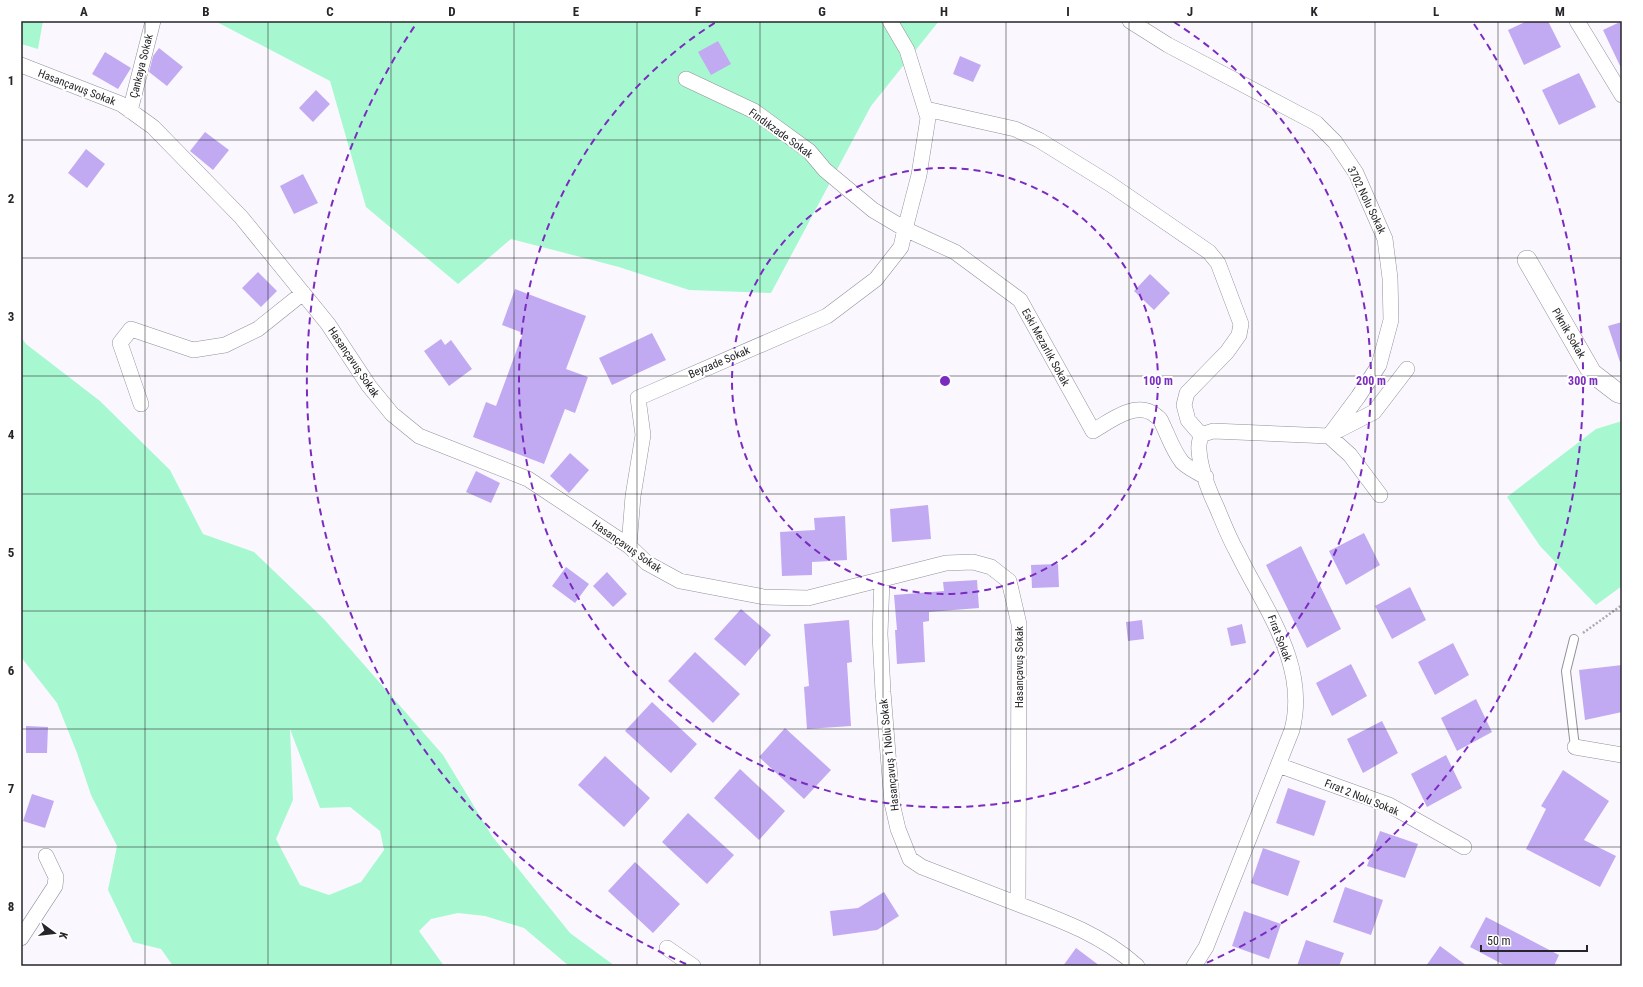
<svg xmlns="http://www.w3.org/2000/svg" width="1643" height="987" font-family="'Roboto Condensed',sans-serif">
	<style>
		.green { fill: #a7f8d1; fill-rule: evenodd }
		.building { fill: #c1aaf2 }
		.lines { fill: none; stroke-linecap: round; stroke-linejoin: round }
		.service-casing { stroke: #939099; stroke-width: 10 }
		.minor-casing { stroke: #939099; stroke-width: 16 }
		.tertiary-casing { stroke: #939099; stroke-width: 20 }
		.path { stroke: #acabb0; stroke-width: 2.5; stroke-dasharray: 2 2; stroke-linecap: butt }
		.service { stroke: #fff; stroke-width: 8 }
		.minor { stroke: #fff; stroke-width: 15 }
		.tertiary { stroke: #fff; stroke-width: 19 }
		.grid { fill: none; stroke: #262529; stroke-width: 1; stroke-opacity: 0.55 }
		.ring { fill: none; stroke: #7b2cbf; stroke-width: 2; stroke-dasharray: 7 5 }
		.labels { text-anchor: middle; stroke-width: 4; stroke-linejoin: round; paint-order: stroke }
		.street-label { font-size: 11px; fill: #262529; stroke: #fff }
		.centre { fill: #7b2cbf; stroke: #fff; stroke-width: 2 }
		.ring-label { font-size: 12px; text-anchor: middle; font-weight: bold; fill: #7b2cbf; stroke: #fff; stroke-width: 4; stroke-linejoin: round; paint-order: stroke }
		.neatline { fill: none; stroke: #262529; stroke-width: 1.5 }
		.grid-label { font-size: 13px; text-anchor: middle; font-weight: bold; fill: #262529 }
	</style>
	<rect width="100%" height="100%" fill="#faf8fe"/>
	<path class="green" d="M21,21h22l-5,28 -17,-5z
		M215,21h724l-68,85 -100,187 -82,-3 -70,-23 -108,-28 -53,45 -92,-77 -36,-126z
		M21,337l5,7 74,57 70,69 33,64 51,18 70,67 119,136 49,81 78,97 45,33h-46l-45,-38 -39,-12 -27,-3 -27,6 -12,12 25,35h-271l-12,-17 -28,-7 -25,-52 9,-44 -26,-51 -14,-42 -20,-50 -36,-46zM290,729l30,79 30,-1 30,24 4,19 -23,32 -32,13 -29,-10 -24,-46 17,-39z
		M1622,421v165l-26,19 -56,-59 -33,-49 89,-68z"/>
	<path class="building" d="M1527,21h21l13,26 -37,18 -16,-35z
		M1622,21v49l-19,-40z
		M718,41l13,23 -20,11 -13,-23z
		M159,48l24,19 -16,19 -18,-14 4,-16z
		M105,52l26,16 -13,21 -26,-15z
		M960,56l21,9 -8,17 -20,-8z
		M1579,73l17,34 -37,18 -17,-35z
		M316,90l14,14 -17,18 -14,-14z
		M205,132l24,18 -16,20 -23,-19z
		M86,149l19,15 -18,24 -19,-15z
		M303,174l15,29 -24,11 -14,-28z
		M258,272l19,19 -16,16 -19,-19z
		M1150,274l20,19 -16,17 -20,-19z
		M515,289l71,27 -20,53 22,8 -13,36 -10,-4 -21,55 -71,-27 13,-35 10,4 27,-73 -21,-8z
		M1622,322v40h-2l-12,-36z
		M652,333l14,27 -54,25 -13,-27z
		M441,339l4,6 6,-5 21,29 -23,17 -25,-35z
		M570,453l19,17 -20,23 -19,-17z
		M476,471l24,12 -9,20 -25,-11z
		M928,505l3,34 -39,3 -2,-33z
		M845,516l2,44 -35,2v13l-30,1 -2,-44 35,-2 -1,-12z
		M1364,533l16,32 -34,20 -17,-34z
		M1301,546l40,83 -34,19 -41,-83z
		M1058,564l1,23 -27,1 -1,-23z
		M566,567l23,17 -14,19 -23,-17z
		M607,572l20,22 -14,13 -20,-21z
		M977,580l2,28 -50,4v9l-6,1 2,40 -28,2 -2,-34h2l-3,-35 50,-4 -1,-9z
		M1410,587l16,33 -34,19 -17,-33z
		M741,609l30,26 -26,31 -31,-27z
		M849,620l3,42 -5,1 4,63 -44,3 -3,-42 5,-1 -5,-62z
		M1142,620l2,19 -16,2 -2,-19z
		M1242,624l4,19 -15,3 -4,-18z
		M1453,643l16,32 -34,20 -17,-33z
		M695,652l45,42 -27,29 -45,-42z
		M1351,664l16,32 -35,20 -16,-33z
		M1622,665v47l-37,8 -6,-50z
		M1476,699l16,33 -35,19 -16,-33z
		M652,702l45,42 -26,29 -46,-42z
		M1382,721l16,32 -35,20 -16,-34z
		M26,726l22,1 -1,26h-21z
		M785,728l46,42 -27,29 -45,-42z
		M1446,755l16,33 -35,19 -16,-33z
		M605,756l45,42 -26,29 -46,-42z
		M740,769l45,42 -26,29 -45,-42z
		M1563,770l46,31 -25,39 32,16 -16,31 -74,-38 20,-40 -5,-3z
		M1288,788l38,13 -12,35 -38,-13z
		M32,794l22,7 -9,27 -22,-7z
		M688,813l46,42 -27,29 -45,-42z
		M1380,831l38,13 -13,34 -38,-12z
		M1263,848l37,13 -12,35 -37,-13z
		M635,862l45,42 -27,29 -45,-42z
		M1345,887l38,13 -12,35 -38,-13z
		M884,892l15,24 -22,14 -44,6 -3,-25 28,-3z
		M1244,911l37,13 -12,35 -37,-13z
		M1486,917l73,38 -5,11h-48l-36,-19z
		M1306,940l38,13 -5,13h-42z
		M1440,946l27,20h-41z
		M1076,948l24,18h-37z"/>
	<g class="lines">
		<defs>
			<path id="service" d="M1574,639l-8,32 9,76"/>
			<path id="minor" d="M890,21l17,29 21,68 -9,57 -14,54 50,23 65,48 73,131c17,-10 43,-31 62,-16 2,2 5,3 6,6 7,14 11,28 21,41 6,6 16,11 24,15
				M1130,21l38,24 148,78 19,19 21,31 29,66 5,39 1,42 -12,45 -21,32 -29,39
				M1577,21l45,74
				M21,65l100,39 32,23 88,90 87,107 41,62 23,28 27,22 109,43 101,67 18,17 33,18 84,16 44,1 138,-35 27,-1 18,5 18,14 10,43 -1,280c43,16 84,31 119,62
				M926,109l89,20 24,11 71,44 99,68 9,11 23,61 -2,11 -12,17 -40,41 -3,12 4,15 13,15
				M130,111l23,-90
				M141,404l-21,-61 11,-14 62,21 32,-5 33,-16 45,-36
				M1335,432l39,-20 33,-43
				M1329,436l21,19 30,40
				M629,546l4,-50 10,-61 -5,-37 189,-82 49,-37 25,-32 4,-18 -32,-19 -48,-40 -16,-19 -55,-40 -68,-32
				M882,580l-2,54 3,58 9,111 6,26 12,30 12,8 96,37
				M1575,747l47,8
				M1278,765l111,40 75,42
				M21,938l34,-52 1,-9 -10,-21
				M667,948l26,18
				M1194,966l12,-19 86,-217c17,-66 -28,-122 -55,-178 -8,-14 -14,-30 -20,-44 -8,-17 -17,-40 -18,-58 -1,-5 1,-10 2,-15l12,-4 116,5"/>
			<path id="tertiary" d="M1527,260l65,113 26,20 4,1"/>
		</defs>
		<use href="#service" class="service-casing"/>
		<use href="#minor" class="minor-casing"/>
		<use href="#tertiary" class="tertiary-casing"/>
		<path class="path" d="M1583,633l39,-28"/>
		<use href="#service" class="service"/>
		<use href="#minor" class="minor"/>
		<use href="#tertiary" class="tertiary"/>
	</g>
	<path class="grid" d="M145,21v945M268,21v945M391,21v945M514,21v945M637,21v945M760,21v945M883,21v945M1006,21v945M1129,21v945M1252,21v945M1375,21v945M1498,21v945M21,140h1601M21,258h1601M21,376h1601M21,494h1601M21,611h1601M21,729h1601M21,847h1601"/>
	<g class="ring">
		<circle cx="945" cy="381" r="213"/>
		<path d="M1174 22A426 426 0 1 1 716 22"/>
		<path d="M686 964A638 638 0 0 1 416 24M1474 24A638 638 0 0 1 1204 964"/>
	</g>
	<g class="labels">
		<g class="street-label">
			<text transform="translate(141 66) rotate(-76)" y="4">Çankaya Sokak</text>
			<text transform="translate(77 87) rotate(21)" y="4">Hasançavuş Sokak</text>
			<text transform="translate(781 133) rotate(36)" y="4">Fındıkzade Sokak</text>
			<text transform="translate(1367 200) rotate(64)" y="4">3702 Nolu Sokak</text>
			<text transform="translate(1569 333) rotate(60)" y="4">Piknik Sokak</text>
			<text transform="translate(1046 347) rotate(61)" y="4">Eski Mezarlık Sokak</text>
			<text transform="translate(354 362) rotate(56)" y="4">Hasançavuş Sokak</text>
			<text transform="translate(719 362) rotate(-23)" y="4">Beyzade Sokak</text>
			<text transform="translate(627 546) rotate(35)" y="4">Hasançavuş Sokak</text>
			<text transform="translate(1280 638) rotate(69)" y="4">Fırat Sokak</text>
			<text transform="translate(1019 667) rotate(-90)" y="4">Hasançavuş Sokak</text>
			<text transform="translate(889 755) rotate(-96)" y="4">Hasançavuş 1 Nolu Sokak</text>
			<text transform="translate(1362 797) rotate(22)" y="4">Fırat 2 Nolu Sokak</text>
		</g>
	</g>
	<circle cx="945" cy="381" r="6" class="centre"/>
	<g class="ring-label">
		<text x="1158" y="385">100 m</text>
		<text x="1371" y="385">200 m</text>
		<text x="1583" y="385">300 m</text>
	</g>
	<rect width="1643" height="987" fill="none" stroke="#ffffff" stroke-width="44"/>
	<g transform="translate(54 933) rotate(105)" stroke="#ffffff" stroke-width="3" paint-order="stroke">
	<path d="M0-3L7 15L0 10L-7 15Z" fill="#262529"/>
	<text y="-6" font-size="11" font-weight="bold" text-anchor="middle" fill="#262529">K</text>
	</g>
	<path d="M1481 945v6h106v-6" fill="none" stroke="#262529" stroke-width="2"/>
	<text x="1487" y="945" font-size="12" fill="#262529" stroke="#ffffff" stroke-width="3" paint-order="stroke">50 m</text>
	<rect x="22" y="22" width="1599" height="943" class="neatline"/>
	<g class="grid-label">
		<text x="84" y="16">A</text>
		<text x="206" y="16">B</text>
		<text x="330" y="16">C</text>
		<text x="452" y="16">D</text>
		<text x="576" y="16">E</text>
		<text x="698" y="16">F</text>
		<text x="822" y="16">G</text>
		<text x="944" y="16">H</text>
		<text x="1068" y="16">I</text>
		<text x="1190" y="16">J</text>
		<text x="1314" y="16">K</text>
		<text x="1436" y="16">L</text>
		<text x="1560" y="16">M</text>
		<text x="11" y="85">1</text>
		<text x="11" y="203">2</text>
		<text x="11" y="321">3</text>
		<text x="11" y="439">4</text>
		<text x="11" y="557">5</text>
		<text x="11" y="675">6</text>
		<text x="11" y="793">7</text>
		<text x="11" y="911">8</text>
	</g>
</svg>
